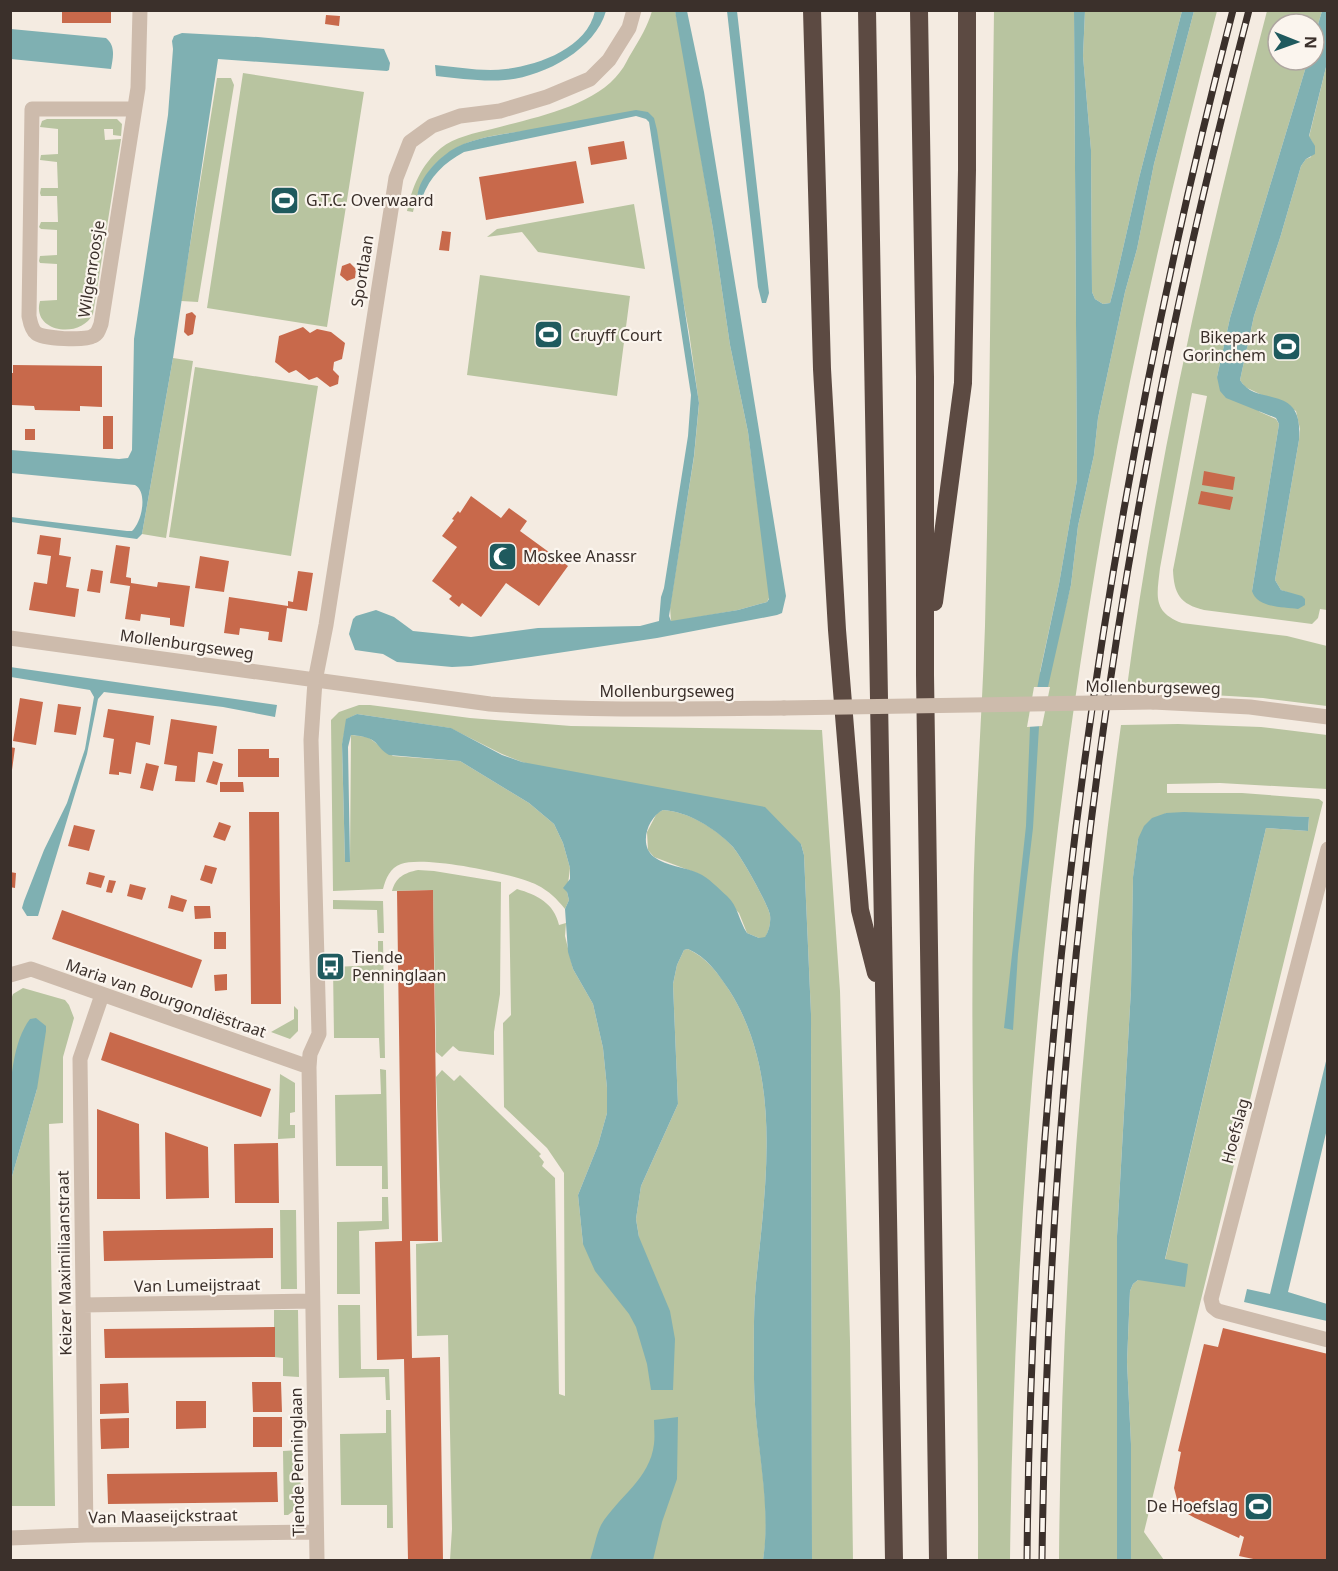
<svg xmlns="http://www.w3.org/2000/svg" width="1338" height="1571" font-family="'Noto Sans',sans-serif">
	<style>
		.green { fill: #b8c4a0 }
		.water { fill: #7fb0b2; fill-rule: evenodd }
		.pier { fill: #f4ebe1 }
		.building { fill: #c8694b }
		.lines { fill: none; stroke-linecap: round; stroke-linejoin: round }
		.minor { stroke: #cdbbac; stroke-width: 15 }
		.highway { stroke: #5c4a42; stroke-width: 18 }
		.rail-casing { stroke: #3b302b; stroke-width: 7 }
		.rail { stroke: #fbf5ee; stroke-width: 4.5; stroke-dasharray: 14; stroke-linecap: butt }
		.minor-bridge { stroke: #cdbbac; stroke-width: 15 }
		.labels { text-anchor: middle; stroke-width: 4.5; stroke-linejoin: round; paint-order: stroke }
		.poi-label { font-size: 16px; fill: #3b302b; stroke: #fbf5ee; text-anchor: start }
		.street-label { font-size: 16px; fill: #3b302b; stroke: #fbf5ee }
	</style>
	<rect width="100%" height="100%" fill="#f4ebe1"/>
	<path class="green" d="M652,11h23l6,26 32,192 17,116 18,87 22,164 -3,6 -29,8 -67,12 -1,-15 24,-150 5,-53 -10,-72 -41,-220c-36,6 -73,11 -109,17 -26,4 -68,7 -89,23 -24,17 -31,32 -37,60l-6,-1c5,-24 14,-46 34,-63 13,-11 35,-15 51,-19 40,-11 102,-22 128,-57 5,-6 8,-14 12,-20 8,-13 16,-27 20,-41z
		M994,11h80l3,469 -18,104 -19,88 9,2 22,-89 7,-59 16,-71 4,-37 27,-126 12,-43 17,-85 40,-153h23c-48,183 -90,367 -121,554 -55,329 -82,662 -86,995h-32c1,-215 -8,-431 -5,-646 1,-96 9,-192 12,-288 5,-205 6,-410 9,-615z
		M1085,11h97l-43,167 -25,110 -4,15 -7,1 -8,-5 -3,-7 -1,-142 -8,-94z
		M1267,11h55l-8,27v-14h-36v36h30l-78,258 -13,59 43,35 16,7 3,5 -27,167 37,2 -8,-3 -6,-10 24,-140 1,-11 -4,-18 -51,-24 -5,-7 14,-64 26,-78 21,-72 5,-7 5,-2 2,-14 -4,-6 18,-74v547l-7,-1 -2,9 -6,6 -108,-14c-24,-6 -30,-16 -31,-40l34,-174 -15,-3 -32,175c-3,27 -8,44 22,55l105,13 40,10v60l-64,-8 -85,-5 -1,-6h-50c30,-228 82,-454 140,-676z
		M243,73l121,19 -37,235 -120,-19z
		M217,78h14l3,7 -36,217 -17,-1z
		M47,119h70l5,5 -1,12 -8,-1v-6h-9l1,11 16,-1 -28,175c-13,26 -62,18 -53,-13l17,-1v-36l-17,-1 -1,-2 1,-5 17,-1v-25l-16,-1 -2,-2 2,-5h17l-1,-26h-16l-1,-3 1,-5h17l-1,-26 -17,-2 1,-5 17,-1v-25l-18,-2 2,-6z
		M634,204l11,65 -107,-17 -16,-20 -35,5 10,-8z
		M480,275l150,21 -13,100 -150,-21z
		M173,358l20,3 -27,177 -24,-4z
		M195,367l123,19 -27,170 -122,-19z
		M359,705h11l100,13 101,8 251,4 18,261 10,350 3,219h-41l-1,-546 -7,-159 -3,-11 -279,-82 -20,-8 -52,-26 -93,-14 -10,5 -5,26 3,117 5,-1 1,-126 17,2 25,19 67,5 69,42 25,21 9,19 7,25 -3,24 2,8 -4,9c-8,-10 -16,-18 -28,-24 -21,-11 -114,-30 -136,-21 -11,4 -15,14 -18,25l-50,2 -2,-171 8,-8z
		M1178,724l83,3 66,8v54l-107,-6 -53,1v9h75l77,6 4,3 -179,730 20,28h-33v-116l-4,-82 3,-71 3,-7 5,-4h12l15,-20 101,-432 42,3 1,-14 -143,-4 -28,26 -5,39 -2,111 -14,247v324h-58c2,-279 24,-558 62,-835z
		M663,810c24,1 54,19 69,36 8,8 37,60 38,69 1,8 -1,16 -5,23h-6l-12,-5 -8,-20 -40,-39 -45,-17 -6,-7 -1,-18 10,-19z
		M418,870l16,1 67,11 -1,112 -6,38v23l-35,-4 -6,-5 -11,11 -6,-5 -3,-162 -41,1c4,-14 12,-18 26,-21z
		M517,889c20,6 37,14 42,36l7,-2 -1,13 8,33 20,35 10,44 4,40v25l-9,32 -20,50 5,49 56,-7 -3,-18 5,-33 37,-82 -5,-120 4,-19 7,-15 4,-1c19,9 30,24 41,41 55,86 36,198 27,293 -3,32 -2,64 -2,96 0,59 19,123 9,181h-313l2,-31 -4,-194 -31,1 -1,-92 26,-2 -6,-165 6,-7 12,11 6,-6 81,79 -2,2 5,6 -2,4 13,12 4,216 6,2 -1,-223 -17,-25 -43,-41 -1,-84 8,-8 -2,-120z
		M333,900l50,1 1,32h-6l-1,-23 -44,-1z
		M378,941h5l2,117h-5l-1,-20h-45l-1,-71 45,-2z
		M23,988l42,12 4,5 5,13 -11,39v66l-14,1 6,382h-45l1,-326 26,-91 -26,-14 -1,-73 3,-8z
		M294,1006l4,4v21l-8,8 -19,-7 23,-13z
		M380,1069l6,1 2,119h-6v-23h-46l-1,-71 46,-1z
		M280,1074l15,9v29l-5,1v12h5v13l-17,1z
		M382,1197h6l1,32 -30,2 1,63h-23v-72l45,-1z
		M280,1210h16l1,79h-16z
		M338,1305h22l1,64h28l1,31h-4l-1,-23 -46,1z
		M274,1310h24l1,67 -16,-1v-18l-9,-1z
		M386,1410h5l2,118h-6v-23h-46l-1,-71 46,-1z
		M300,1450l1,55 -13,10h-4l-1,-64z"/>
	<path class="water" d="M595,11h11c-11,39 -63,66 -101,69 -23,2 -47,-2 -69,-4l-1,-11c23,2 48,7 71,4 33,-4 81,-21 89,-58z
		M675,11h12l17,81 82,504 -4,17 -5,2 -120,23 -186,28 -19,1 -55,-5 -14,-8 -28,-4 -6,-16 4,-15 3,-3 20,-6 18,7 19,14 58,6 67,-9 102,-2 19,-5 2,-24 3,-9 24,-152 3,-41 -42,-273 -3,-3 -10,-3 -172,36c-20,11 -34,24 -42,46l-5,1c1,-20 18,-37 33,-48 21,-14 52,-16 76,-21 36,-7 73,-13 110,-20l12,2 6,6 3,12 42,273 -5,53 -25,160 2,5 67,-11 29,-8 2,-3 -21,-167 -18,-87 -17,-116z
		M727,11h10l32,282 -3,10h-4l-4,-16z
		M1074,11h11l-2,45 8,94 1,142 3,7 8,5 7,-1 4,-15 25,-110 43,-167h12l-40,153 -17,85 -12,43 -27,126 -4,37 -16,71 -7,59 -32,142 -6,101 -15,126 -5,76 -9,-2 22,-202 4,-99 10,-54 19,-89 18,-104z
		M1322,11h5v52l-18,73 6,10v8l-9,5 -5,7 -21,72 -26,78 -14,64c16,28 64,1 59,60l-24,140 6,10 21,6 3,3v6l-7,4c-15,-2 -41,-1 -46,-18l27,-167 -3,-6 -50,-20 -6,-7 -3,-14 13,-59 78,-258h6v-22z
		M11,29l95,9c10,8 7,20 5,31l-100,-10z
		M182,33l76,4 126,12 6,14 -1,7 -2,1 -169,-12 -45,299 -31,176 -5,5 -126,-17v-5l116,14h5c10,-9 16,-39 3,-46l-124,-12v-23l108,9 9,-1 4,-8 2,-111 34,-224 5,-66 -1,-8 2,-5z
		M10,667l267,38 -2,12 -52,-10 -119,-15 -6,7 -11,55 -49,162h-11l-5,-8 2,-7 20,-51 23,-47 18,-54 9,-52 -4,-7 -79,-13z
		M357,714l94,14 51,27 20,7 243,45 36,37 3,11 7,159 1,546h-49c9,-57 -9,-123 -9,-181 0,-32 -1,-64 2,-96 9,-95 28,-207 -27,-293 -11,-16 -22,-33 -41,-41l-4,1 -7,15 -4,19 5,120 -37,82 -5,33 3,18 31,74 5,28 -2,51h-22l-4,-26 -11,-37 -7,-13 -34,-43 -12,-27 -5,-49 20,-50 9,-32v-25l-4,-40 -10,-44 -20,-35 -5,-17 -3,-43 4,-9 -2,-8 -4,-4 7,-9v-11l-7,-25 -9,-19 -25,-21 -69,-42 -71,-6c-7,-4 -9,-8 -14,-13 -7,-6 -16,-6 -24,-7l-3,12 2,115h-5l-3,-118 4,-25zM663,810c24,1 53,19 69,36 8,8 37,60 38,69 1,8 -1,16 -5,22l-6,1 -12,-5c-8,-12 -9,-27 -20,-37 -9,-8 -18,-18 -29,-23 -13,-6 -32,-7 -44,-16 -16,-12 -6,-40 9,-47z
		M1184,812l125,5 -1,14 -42,-3 -101,431 23,5 -3,23 -47,-7 -5,4 -3,7 -3,71 4,82v116h-14v-324l14,-247 2,-112 5,-38 6,-13 8,-8 14,-5z
		M36,1018l10,8v5l-9,58 -26,91c-1,-43 -8,-126 19,-161z
		M1327,1057v72l-39,163 39,12v17l-83,-19 3,-13 23,5z
		M678,1417l-1,62 -15,43 -9,38h-63c4,-11 6,-25 11,-35 17,-28 49,-46 53,-81 1,-8 0,-16 0,-24z"/>
	<path class="pier" d="M1034,687h16l-8,39 -15,1z"/>
	<path class="building" d="M62,10h49v13h-49z
		M326,15l14,1 -1,10 -14,-2z
		M624,141l3,18 -36,6 -3,-18z
		M576,161l8,42 -98,17 -7,-43z
		M442,231l9,1 -2,19 -10,-1z
		M350,263l6,6 -1,9 -8,3 -7,-6 2,-9z
		M192,312l4,4 -1,5 -2,13 -5,2 -4,-4 2,-18z
		M303,327l7,6 7,-4 14,3 14,11 -3,16 -8,3 -1,8 6,6 -1,8 -8,3 -13,-10 -8,3 -13,-10 -7,3 -14,-11 4,-26z
		M13,365l89,1v41l-22,-1v5l-45,-1 -1,-4 -22,-1 -2,-32h3z
		M103,416h10v33h-10z
		M25,429h10v11h-10z
		M1204,471l31,6 -2,13 -31,-5z
		M1201,491l32,6 -3,13 -32,-6z
		M471,496l30,22 8,-10 18,13 -7,10 48,35 -29,40 -33,-23 -25,34 -19,-14 -3,4 -10,-8 3,-3 -20,-15 25,-34 -15,-11 12,-16 -2,-1 6,-8 2,2z
		M40,535l21,3 -2,17 12,2 -5,30 13,2 -4,28 -46,-7 5,-28 13,2 4,-28 -14,-2z
		M116,545l14,2 -4,30 5,1v5l26,4 1,-5 32,4 -6,41 -14,-2v-7l-29,-4 -1,7 -15,-2 5,-33 -20,-3z
		M200,556l29,5 -5,31 -29,-4z
		M91,569l12,2 -3,22 -13,-2z
		M298,571l15,2 -6,38 -20,-3 -5,34 -14,-2 1,-8 -29,-4 -1,7 -15,-2 5,-36 59,9v-5l5,1z
		M20,698l23,4 -7,43 -23,-4z
		M58,704l23,3 -5,28 -22,-3z
		M108,709l46,7 -4,29 -14,-3 -5,32 -12,-2v3l-10,-1 5,-35 -11,-2z
		M171,719l46,7 -4,28 -15,-2 -3,30 -20,-1 2,-15 -13,-2z
		M10,747l5,1 -3,22h-2z
		M238,749h31v9h10v19h-41z
		M213,761l10,3 -6,21 -11,-3z
		M146,763l13,3 -6,25 -13,-3z
		M220,782h23l1,10h-24z
		M249,812h30l2,192h-30z
		M219,822l12,4 -6,15 -12,-4z
		M74,825l21,5 -6,21 -21,-5z
		M205,865l12,3 -5,16 -12,-4z
		M10,872l6,1 -1,15 -5,-1z
		M89,872l16,4 -4,12 -15,-4z
		M109,880l7,1 -4,12 -6,-1z
		M130,884l16,4 -4,12 -15,-4z
		M433,890l5,351h-28l2,117 28,-1 3,203h-35l-4,-201 -27,1 -2,-118 27,-1 -5,-350z
		M171,895l16,5 -4,12 -15,-4z
		M194,906h16l1,12 -16,1z
		M62,910l140,50 -10,28 -140,-49z
		M214,932h12v17h-12z
		M227,974v16l-12,1 -1,-16z
		M110,1032l161,57 -10,28 -160,-57z
		M97,1109l42,15 1,75h-43z
		M165,1132l43,15 1,51 -43,1z
		M278,1143l1,60h-44l-1,-59z
		M273,1228v30l-169,3 -1,-30z
		M275,1327v30l-170,1 -1,-29z
		M1223,1328l105,26v206h-70l-19,-4 5,-19 -4,-2 -1,3 -44,-20 -9,-5 -8,-10 -4,-15 7,-36 -3,-1 26,-107 14,3z
		M252,1382h29l1,30h-29z
		M128,1383l1,30 -29,1v-30z
		M176,1401h30v27l-30,1z
		M253,1417h29v30h-29z
		M129,1418v30l-28,1 -1,-30z
		M277,1472l1,30 -170,2 -1,-30z"/>
	<g class="lines">
		<path class="minor" d="M134,109h-102l-3,207c1,5 2,13 7,17 7,6 49,8 57,3 5,-2 6,-7 8,-12l37,-236 2,-78
			M10,638l480,66c98,7 196,5 294,4
			M1153,702l97,5 78,10
			M1328,849l-117,450 2,8 5,4 110,29
			M10,975l21,-6 278,98
			M83,1305l229,-4
			M86,1535l-6,-476 22,-64
			M10,1538l76,-3 230,-3
			M317,1560l-8,-493 1,-13 9,-20 -8,-294 4,-59 11,-56 70,-447 14,-36 22,-16 28,-10 40,-5 47,-14 43,-18 19,-19 20,-32 5,-18"/>
		<path class="highway" d="M812,10l10,359 15,261 23,280 16,63
			M867,10l27,1550
			M919,10l6,367v298l13,885
			M934,602l29,-219 4,-213v-160"/>
		<defs>
			<path id="rail" d="M1027,1560c5,-523 74,-1043 206,-1550
				M1042,1560c5,-375 38,-750 109,-1119 27,-145 61,-288 98,-431"/>
		</defs>
		<use href="#rail" class="rail-casing"/>
		<use href="#rail" class="rail"/>
		<path class="minor-bridge" d="M784,708l369,-6"/>
	</g>
	<defs>
		<symbol id="stadium-square" viewBox="-11 -11 22 22"><rect x="-9" y="-9" width="18" height="18" rx="4" fill="#1f5a5e" stroke="#fbf5ee"/><path d="M0-5a6.5 5 0 1 0 0 10a6.5 5 0 1 0 0-10ZM-3.5-1.8h7v3.6h-7Z" fill="#fff"/></symbol>
		<symbol id="mosque-square" viewBox="-11 -11 22 22"><rect x="-9" y="-9" width="18" height="18" rx="4" fill="#1f5a5e" stroke="#fbf5ee"/><path d="M3.5-4.9A6 6 0 1 0 3.5 4.9A5 5 0 1 1 3.5-4.9Z" fill="#fff"/></symbol>
		<symbol id="bus-square" viewBox="-11 -11 22 22"><rect x="-9" y="-9" width="18" height="18" rx="4" fill="#1f5a5e" stroke="#fbf5ee"/><path d="M-5-6H5V4H4V6H2V4H-2V6H-4V4H-5ZM-3.5-4V0h7V-4ZM-3.5 1.2v1.5H-2V1.2ZM2 1.2v1.5H3.5V1.2Z" fill="#fff"/></symbol>
	</defs>
	<g fill-rule="evenodd">
		<use href="#stadium-square" x="268" y="184" width="33" height="33"/>
		<use href="#stadium-square" x="532" y="318" width="33" height="33"/>
		<use href="#stadium-square" x="1270" y="330" width="33" height="33"/>
		<use href="#mosque-square" x="486" y="540" width="33" height="33"/>
		<use href="#bus-square" x="314" y="950" width="33" height="33"/>
		<use href="#stadium-square" x="1242" y="1490" width="33" height="33"/>
	</g>
	<g class="labels">
		<g class="poi-label">
			<text x="306" y="206">G.T.C. Overwaard</text>
			<text x="570" y="341">Cruyff Court</text>
			<text x="1266" y="343" text-anchor="end">Bikepark<tspan x="1266" dy="18">Gorinchem</tspan></text>
			<text x="523" y="562">Moskee Anassr</text>
			<text x="352" y="963">Tiende<tspan x="352" dy="18">Penninglaan</tspan></text>
			<text x="1238" y="1512" text-anchor="end">De Hoefslag</text>
		</g>
		<g class="street-label">
			<text transform="translate(91 269) rotate(-81)" y="6">Wilgenroosje</text>
			<text transform="translate(362 271) rotate(-81)" y="6">Sportlaan</text>
			<text transform="translate(187 644) rotate(8)" y="6">Mollenburgseweg</text>
			<text transform="translate(1153 687) rotate(1)" y="6">Mollenburgseweg</text>
			<text x="667" y="697">Mollenburgseweg</text>
			<text transform="translate(166 998) rotate(19)" y="6">Maria van Bourgondiëstraat</text>
			<text transform="translate(1235 1131) rotate(-75)" y="6">Hoefslag</text>
			<text transform="translate(64 1263) rotate(-91)" y="6">Keizer Maximiliaanstraat</text>
			<text transform="translate(197 1285) rotate(-1)" y="6">Van Lumeijstraat</text>
			<text transform="translate(297 1462) rotate(-91)" y="6">Tiende Penninglaan</text>
			<text transform="translate(163 1516) rotate(-1)" y="6">Van Maaseijckstraat</text>
		</g>
	</g>
	<rect width="1338" height="1571" fill="none" stroke="#3b302b" stroke-width="24"/>
	<g transform="translate(1296 42) rotate(91)"><circle r="28" fill="#fbf5ee" stroke="#aea6a0" stroke-width="1.5"/>
	<path d="M0-4.5L10 22L0 15L-10 22Z" fill="#1f5a5e"/>
	<text y="-9" font-size="16" font-weight="bold" text-anchor="middle" fill="#3b302b">N</text>
	</g>
</svg>
